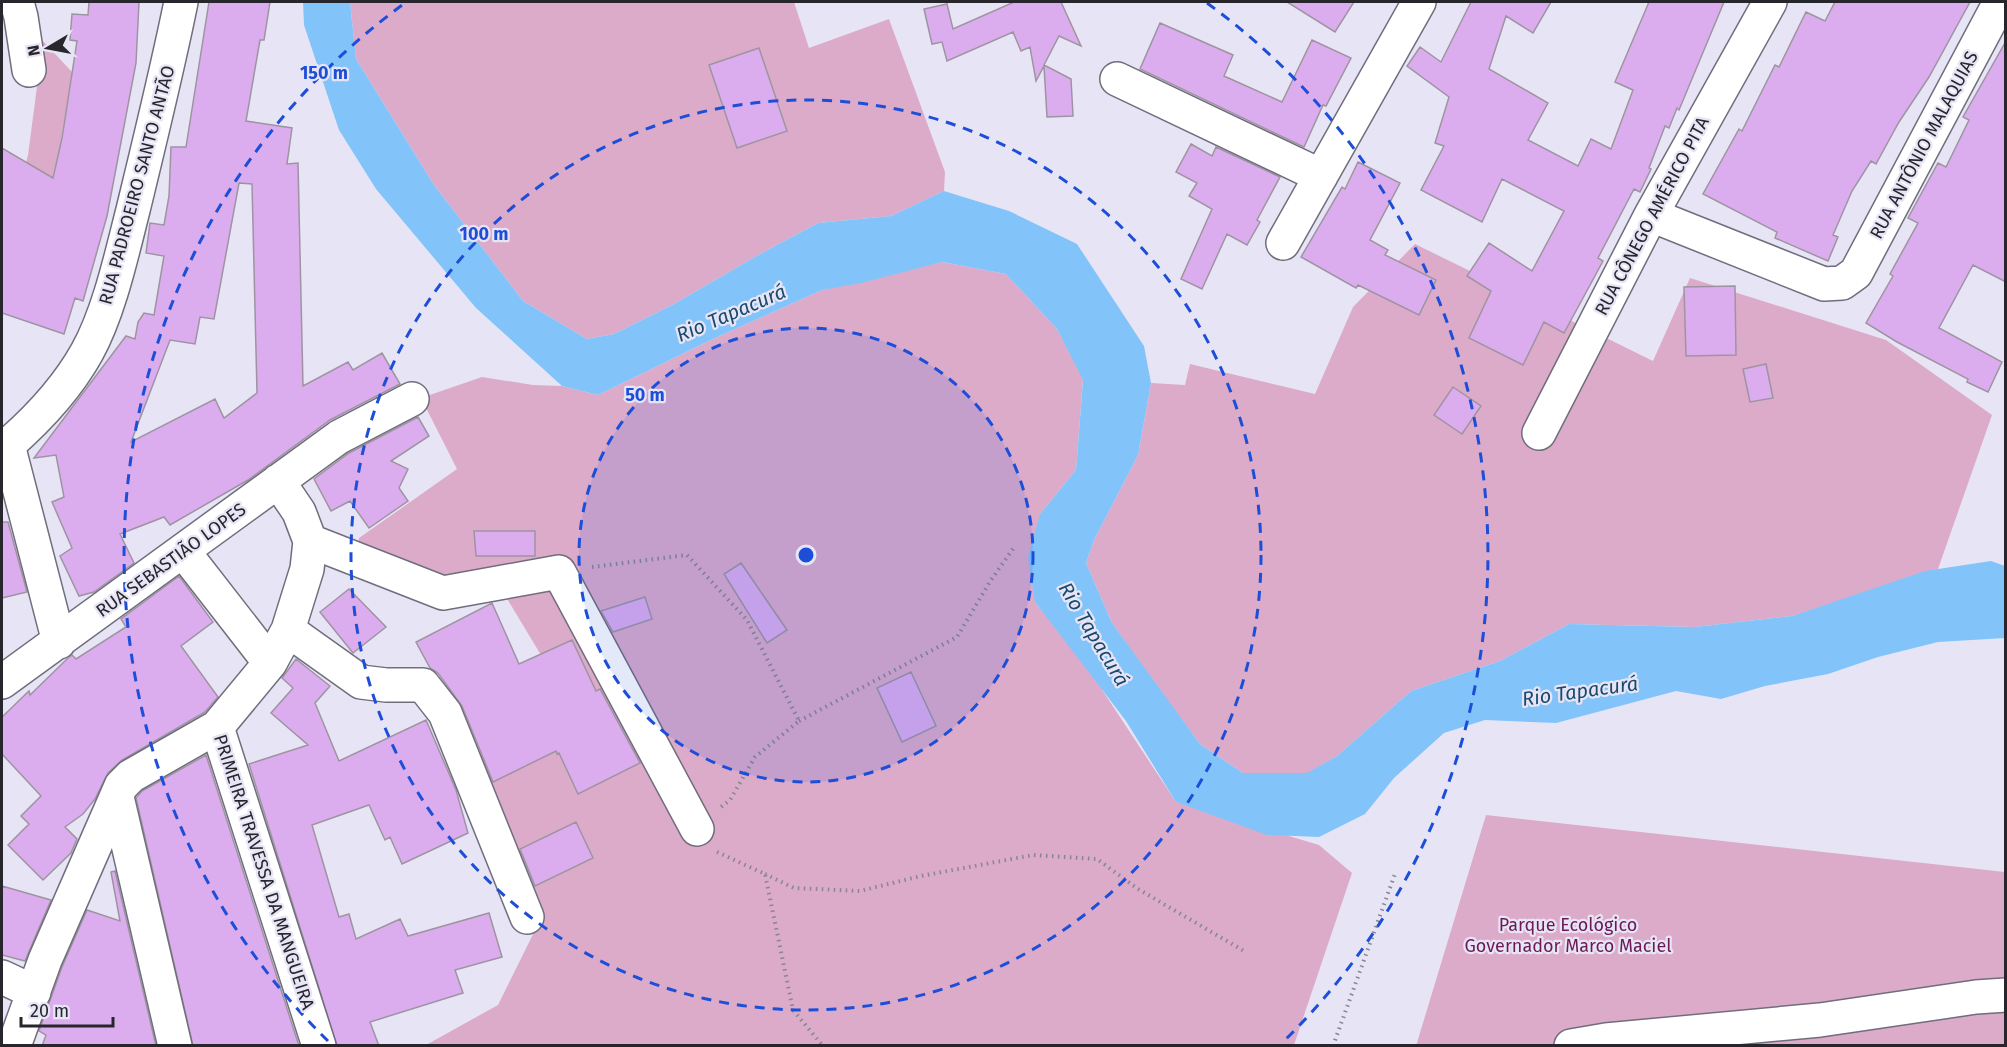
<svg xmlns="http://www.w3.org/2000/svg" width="2007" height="1047" font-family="'Fira Sans',sans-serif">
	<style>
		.green { fill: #dcabca }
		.water { fill: #82c4fa }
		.building { fill: #dcadee; stroke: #9e94a1; stroke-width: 1.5; fill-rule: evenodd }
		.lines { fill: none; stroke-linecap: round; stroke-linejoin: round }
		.minor-casing { stroke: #706d7c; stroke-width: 36 }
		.major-casing { stroke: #706d7c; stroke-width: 36 }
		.path { stroke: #878691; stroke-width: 4; stroke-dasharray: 1.5 4.5; stroke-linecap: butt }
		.minor { stroke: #fff; stroke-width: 33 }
		.major { stroke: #fff; stroke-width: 33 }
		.ring { fill: none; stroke: #1d4ed8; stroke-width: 3; stroke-dasharray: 10 8 }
		.labels { text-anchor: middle; stroke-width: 4.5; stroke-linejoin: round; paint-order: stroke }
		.street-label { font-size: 18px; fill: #27262c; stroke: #e7e5f5 }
		.park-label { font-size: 18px; fill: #6b1a56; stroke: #e7e5f5 }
		.water-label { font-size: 20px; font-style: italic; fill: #19496d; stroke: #e7e5f5 }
		.centre { fill: #1d4ed8; stroke: #e7e5f5; stroke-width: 3 }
		.ring-label { font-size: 18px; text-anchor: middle; font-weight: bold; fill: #1d4ed8; stroke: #e7e5f5; stroke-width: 4.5; stroke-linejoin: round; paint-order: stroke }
	</style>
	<rect width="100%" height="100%" fill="#e7e5f5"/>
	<path class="green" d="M350,2h444l15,46 80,-29 56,153 -1,19 -53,25 -73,7 -58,31 -86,50 -60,30 -27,5 -64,-38 -89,-116 -78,-126z
		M43,41l29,31 -12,75 -34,136 -24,-9v-22l26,-97z
		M1415,244l238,117 37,-83 196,62 106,75 -54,154 -146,47 -97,11 -126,-3 -69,37 -89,30 -74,65 -29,17h-65l-43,-29 -41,-55 -47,-66 -26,-60 8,-23 44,-85 13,-72 34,2 5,-21 125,30 38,-87z
		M942,262l64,12 51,55 26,50 -7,91 -36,44 -5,88 54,68 87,132 143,43 33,28 -58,172h-868l72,-40 46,-93 -70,-151 91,-66 -68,-113 -54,11 -86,-44 2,-11 98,-69 -36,-71 61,-21 51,8 29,1 36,9 115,-56 109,-49z
		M1486,815l519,57v173l-589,1z"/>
	<path class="water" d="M303,2h47l6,57 78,126 89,116 64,38 27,-5 60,-30 86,-50 58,-31 73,-7 53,-25 65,20 68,33 67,102 7,37 -13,72 -44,85 -8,23 26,60 88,121 43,29h64l30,-17 74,-65 89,-30 69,-37 126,3 97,-11 133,-45 66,-10 14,5v72l-67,4 -60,15 -50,17 -63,12 -44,13 -45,-8 -120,32 -71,-3 -41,13 -50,45 -29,36 -46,23 -52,-2 -91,-33 -50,-81 -91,-119 -7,-45 12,-43 36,-44 7,-90 -26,-51 -51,-55 -64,-12 -81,21 -39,7 -109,49 -115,56 -36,-9 -86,-78 -100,-119 -37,-59 -35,-105z"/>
	<path class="building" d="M89,2h50l-3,61 -29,153 -24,85 -8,-3 -11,36 -62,-21v-165l51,30 9,-40 15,-97 -7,-1 2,-26 16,1z
		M209,2h61l-6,38h-4l-14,81 46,7 -5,36 11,-1 5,223 45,-24 5,8 29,-17 18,31 -70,36 -82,60 -78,45 -6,-8 -44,17 14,29 -40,29 -15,4 -19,-40 12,-8 -20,-46 12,-5 -8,-42 -22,3 92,-122 9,3 3,-17 6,-9 10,2 10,-59 -18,-3 4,-30 14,2 5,-29 2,-49h15zM239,183l13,1 5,209 -33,25 -9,-19 -84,43 39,-102 25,4 5,-27 14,2z
		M1014,2h47l20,44 -22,-10 -15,29 27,14 2,37 -26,1 -3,-51 -8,15 -6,-34 -9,4 -8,-19 -66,29 -5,-19 -10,2 -8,-35 23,-5 6,25z
		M1287,2h67l-19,30z
		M1471,2h80l-18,31 -27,-17 -17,53 59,34 -20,37 50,26 13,-27 20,10 22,-59 -18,-8 34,-80h75l-45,108 -2,-2 -8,20 -4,-2 -16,42 2,1 -11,23 -6,-3 -36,69 5,3 -39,72 -20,-11 -21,43 -54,-27 22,-47 -24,-15 22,-33 43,28 32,-60 -62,-32 -20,43 -61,-32 23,-44 -9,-3 14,-46 -42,-31 13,-19 21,15z
		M1835,2h135l-41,75 -30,45 -23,42 -5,-3 -19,30 -19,44 5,2 -10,24 -53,-23 2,-6 -74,-38 36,-65 3,2 33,-66 4,2 27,-55 19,9z
		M1160,23l73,32 -9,21 58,26 30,-62 39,18 -25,48 -3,-1 -19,42 -164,-78z
		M2006,41v241l-33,-17 -34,63 63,34 -14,30 -21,-10 1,-3 -71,-37 -31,-19 27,-47 -3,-2 28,-51 -10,-5 30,-55 8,4 23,-47 -6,-3z
		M759,48l28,83 -50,17 -28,-83z
		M1191,144l21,12 4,-9 64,30 -23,43 3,2 -13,23 -20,-11 -25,55 -21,-10 31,-70 -23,-13 8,-13 -21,-11z
		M1358,162l42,21 -30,57 18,10 -3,5 51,25 -17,35 -61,-30 -2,3 -55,-31 41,-70 3,2z
		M1735,286l1,69 -50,1 -2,-69z
		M1766,364l7,34 -23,4 -7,-33z
		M1453,387l28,19 -19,28 -28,-19z
		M418,417l11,19 -38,25 17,8 -9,19 9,13 -39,27 -19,-27 -19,10 -17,-32 35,-26z
		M2,522h6l19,70 -25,6z
		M474,531h61v25h-59z
		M741,563l46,67 -20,13 -43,-69z
		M179,576l34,46 -32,24 37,51 -13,15 -83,48 -14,13 -13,26 -12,15 -18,13 12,12 -6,14 -28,27 -35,-35 21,-21 -8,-8 20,-20 -39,-42v-37l27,-26 1,4 38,-37 4,-3 4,4 50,-32 -5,-8z
		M349,589l37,38 -33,26 -33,-41z
		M645,597l7,22 -39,13 -12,-21z
		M492,603l27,61 53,-24 24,51 4,-2 40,74 -62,31 -19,-41 -2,1 -1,-3 -63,31 -31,-76 -24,-33 -8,-5 -14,-26z
		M296,659l34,27 -15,17 24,58 87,-41 30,70 12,43 -66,31 -12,-27 -5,3 -16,-35 -57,20 27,92 10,-3 7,25 44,-20 8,17 81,-23 13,44 -47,13 8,23 -93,29 9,24h-42l-88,-282 59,-19 -37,-32 22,-25 -11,-10z
		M911,672l25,54 -34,16 -25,-54z
		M206,755l93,291h-106l-57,-248 6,-7z
		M576,822l17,36 -58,28 -15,-37z
		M115,871l41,175h-114l4,-11 -7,-4 23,-64 25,-57 33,11 -9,-49z
		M2,886l49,14 -26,61 -23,-6z"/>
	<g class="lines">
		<defs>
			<path id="minor" d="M17,2l4,15 8,53
				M1117,79l204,97
				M1651,215l173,69 18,-1 14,-10 144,-271
				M1283,243l136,-241
				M1539,433l112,-218 119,-213
				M8,445l51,197
				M310,541l133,52 116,-21 138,257
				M183,551l87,112
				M288,630l73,52 25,3h37l22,28 82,204
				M2,682l337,-245 73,-38
				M217,727l102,319
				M117,797l58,249
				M2,977l32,15
				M14,1046l31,-86 76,-174 10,-10 86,-49 53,-64 18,-33 19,-61 3,-28 -11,-29 -21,-31
				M1571,1046l35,-6 214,-20 156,-23 30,-2"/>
			<path id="major" d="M2,448l6,-3c31,-27 59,-57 79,-93 22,-39 35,-99 46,-142 17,-70 34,-139 48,-208"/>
		</defs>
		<use href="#minor" class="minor-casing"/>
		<use href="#major" class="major-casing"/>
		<path class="path" d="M592,567l95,-12 60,65 52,101 -44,36 -25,43 -9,7
			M799,721l158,-84 34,-57 24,-34
			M717,852l48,22 28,136 30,36
			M765,874l29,14 66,3 61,-15 112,-21 64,4 41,30 106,62
			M1333,1046l62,-172"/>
		<use href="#minor" class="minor"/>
		<use href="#major" class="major"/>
	</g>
	<circle cx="806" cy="555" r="227" fill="#1d4ed8" fill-opacity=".12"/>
	<g class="ring">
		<circle cx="806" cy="555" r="227"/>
		<circle cx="806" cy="555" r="455"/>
		<path d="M328 1041A682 682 0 0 1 405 3M1207 3A682 682 0 0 1 1284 1041"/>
	</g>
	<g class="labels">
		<g class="street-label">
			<text transform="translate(1924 145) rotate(-62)" y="6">RUA ANTÔNIO MALAQUIAS</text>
			<text transform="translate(137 185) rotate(-75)" y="6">RUA PADROEIRO SANTO ANTÃO</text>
			<text transform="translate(1652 216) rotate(-62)" y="6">RUA CÔNEGO AMÉRICO PITA</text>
			<text transform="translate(171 560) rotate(-36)" y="6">RUA SEBASTIÃO LOPES</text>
			<text transform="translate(264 872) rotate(72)" y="6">PRIMEIRA TRAVESSA DA MANGUEIRA</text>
		</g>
		<g class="park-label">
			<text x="1568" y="931">Parque Ecológico<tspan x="1568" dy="21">Governador Marco Maciel</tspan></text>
		</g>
		<g class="water-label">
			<text transform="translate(731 313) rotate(-23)" y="7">Rio Tapacurá</text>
			<text transform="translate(1094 634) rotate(59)" y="7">Rio Tapacurá</text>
			<text transform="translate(1580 691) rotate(-8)" y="7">Rio Tapacurá</text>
		</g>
	</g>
	<circle cx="806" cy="555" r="9" class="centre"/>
	<g class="ring-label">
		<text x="324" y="79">150 m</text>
		<text x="484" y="240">100 m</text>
		<text x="645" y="401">50 m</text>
	</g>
	<rect width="2007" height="1047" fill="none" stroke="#27262c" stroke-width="6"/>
	<g transform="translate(48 48) rotate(260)" stroke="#e7e5f5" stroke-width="4.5" paint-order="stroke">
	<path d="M0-4.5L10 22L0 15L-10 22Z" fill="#27262c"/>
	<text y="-9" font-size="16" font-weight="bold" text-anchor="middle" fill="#27262c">N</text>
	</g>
	<path d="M21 1017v9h92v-9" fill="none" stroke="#27262c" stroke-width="3"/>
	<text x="30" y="1017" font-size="18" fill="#27262c" stroke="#e7e5f5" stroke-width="4.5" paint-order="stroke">20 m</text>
</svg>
